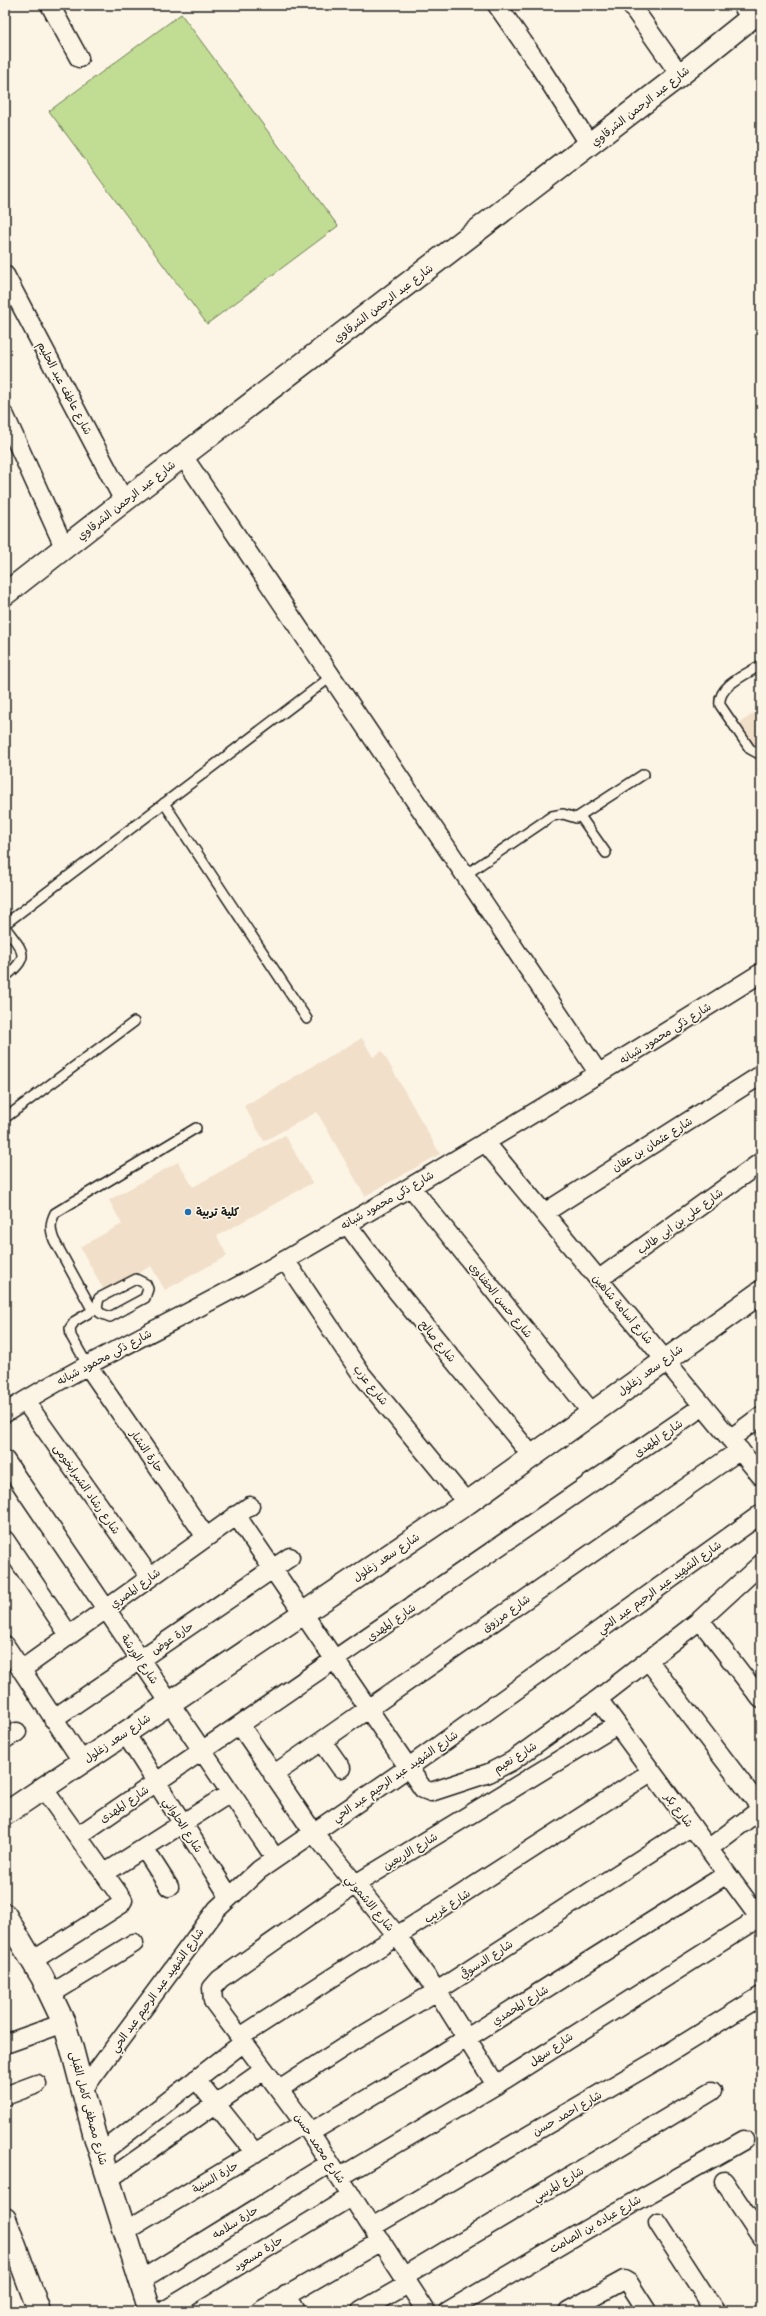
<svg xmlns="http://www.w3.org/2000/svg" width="766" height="2316" font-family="'Playpen Sans','Playpen Sans Arabic',sans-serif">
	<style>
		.built { fill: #f1dfc9 }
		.park { fill: #c1dc93; stroke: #6e7c58 }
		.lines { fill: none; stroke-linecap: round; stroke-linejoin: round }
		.lane-casing { stroke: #1c1c1c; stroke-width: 12 }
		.street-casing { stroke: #1c1c1c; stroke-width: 21 }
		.secondary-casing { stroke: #1c1c1c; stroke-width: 25 }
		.lane { stroke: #fcf5e5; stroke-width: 9 }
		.street { stroke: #fcf5e5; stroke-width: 18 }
		.secondary { stroke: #fcf5e5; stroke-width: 22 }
		.poi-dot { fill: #1f6fb2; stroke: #fcf5e5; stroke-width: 1.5 }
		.labels { text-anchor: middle; stroke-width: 3.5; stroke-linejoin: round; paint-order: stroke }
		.street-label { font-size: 11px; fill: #1c1c1c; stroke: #fcf5e5 }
		.poi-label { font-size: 11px; font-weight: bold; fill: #1c1c1c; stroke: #fcf5e5; text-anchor: start }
	</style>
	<rect width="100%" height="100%" fill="#fcf5e5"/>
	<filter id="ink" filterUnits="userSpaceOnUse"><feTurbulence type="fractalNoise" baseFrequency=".025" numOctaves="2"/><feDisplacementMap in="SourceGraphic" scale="8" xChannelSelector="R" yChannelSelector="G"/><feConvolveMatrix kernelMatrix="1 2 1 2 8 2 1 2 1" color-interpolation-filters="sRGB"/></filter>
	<g filter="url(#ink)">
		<path class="built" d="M761,709v45l-1,1 -21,-32z
			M362,1038l11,19 9,-6 58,103 -75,42 -48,-84 -53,29 -20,-35z
			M285,1135l27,48 -95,53 10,20 -62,34 -14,-24 -46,26 -25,-45 42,-23 -13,-24 69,-38 15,25z"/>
		<path class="park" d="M181,14l157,212 -131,98 -158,-213z"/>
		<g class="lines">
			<defs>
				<path id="lane" d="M761,665c-14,9 -44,21 -41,40l30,44 11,6
					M164,803l143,216
					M580,816l26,37
					M465,875l87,-59 11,-2 13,4 68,-44
					M5,924l327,-248
					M5,927c18,25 27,28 0,50
					M5,1118l129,-96
					M136,1279l10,5 2,5 -3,9 -35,19 -10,-4 -3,-5 2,-10z
					M93,1311l-39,-71c-4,-11 -4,-17 1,-27l141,-85
					M88,1366l-17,-30 -1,-8 5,-7 22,-13"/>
				<path id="street" d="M50,5l29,53
					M497,5l39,56 54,84
					M631,5l49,70
					M742,5l9,13
					M5,275l119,226
					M5,416l60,133
					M183,456l416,618
					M485,1142l276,334
					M411,1187l181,226
					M544,1213l217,-138
					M347,1224l49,66 136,166
					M285,1260l77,115 105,128
					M599,1279l162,-117
					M88,1366l118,171
					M25,1401l125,176
					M5,1413c91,-57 189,-100 282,-154 160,-92 317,-188 474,-286
					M730,1439l31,-23
					M5,1460l270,398
					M236,1515l187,274 8,3 58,-19 23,-12 86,-62 102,-79 61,-56
					M5,1540l64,95
					M700,1620l61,79
					M5,1645l77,116
					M648,1660l113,148
					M21,1670l229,-164
					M598,1699l163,221
					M53,1719l237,-162
					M240,1725l73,107 85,105 39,54 59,94
					M125,1733l104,163
					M5,1739l12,-7
					M322,1741l19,27
					M273,1775l467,-325
					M78,1836l625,-430
					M144,1848l25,39
					M708,1849l53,-40
					M105,1873l125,-80
					M32,1961l88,-56 3,-5 -80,-112
					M51,1994l83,-51
					M240,2037l411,-265
					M5,2044l59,-21
					M196,2079l59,74
					M279,2089l76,-49 82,-49 255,-165
					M82,2091l135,-182 42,-39 150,-103 352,-253
					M5,2096l32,-12
					M311,2132l110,-65 306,-193
					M100,2154l144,-112
					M340,2177l156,-92 263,-167
					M109,2179l155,-109
					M724,2181l37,56
					M658,2223l57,88
					M372,2227l284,-166 105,-65
					M125,2231l179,-108
					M404,2276l308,-185
					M141,2280l189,-117
					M286,2295l9,16
					M164,2311l188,-115
					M260,2311l121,-70
					M361,2311l47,-27
					M426,2311l-122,-188 -91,-122 -1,-13 8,-9 134,-94 263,-160
					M448,2311l139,-82 157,-89
					M568,2311l56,-31 5,3 18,28"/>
				<path id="secondary" d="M5,594l119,-93 556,-426 81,-65
					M5,1814l462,-311 294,-211
					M5,1915l37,62 22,46 8,26 22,84 56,178
					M5,2219l34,92"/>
			</defs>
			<use href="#lane" class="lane-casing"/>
			<use href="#street" class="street-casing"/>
			<use href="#secondary" class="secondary-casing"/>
			<use href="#lane" class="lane"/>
			<use href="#street" class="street"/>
			<use href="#secondary" class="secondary"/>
		</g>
	</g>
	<circle class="poi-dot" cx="188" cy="1212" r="4"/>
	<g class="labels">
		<g class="street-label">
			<text transform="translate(640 106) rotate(-38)" y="4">شارع عبد الرحمن الشرقاوي</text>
			<text transform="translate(383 303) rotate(-37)" y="4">شارع عبد الرحمن الشرقاوي</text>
			<text transform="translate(65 388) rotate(62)" y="4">شارع عاطف عبد الحليم</text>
			<text transform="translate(126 500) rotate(-38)" y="4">شارع عبد الرحمن الشرقاوي</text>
			<text transform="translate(665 1033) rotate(-32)" y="4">شارع ذكى محمود شبانه</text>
			<text transform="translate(652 1144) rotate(-32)" y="4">شارع عثمان بن عفان</text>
			<text transform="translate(387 1200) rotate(-30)" y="4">شارع ذكى محمود شبانه</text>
			<text transform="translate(680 1221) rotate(-36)" y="4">شارع على بن ابى طالب</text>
			<text transform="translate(501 1300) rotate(51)" y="4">شارع حسن الحفناوى</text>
			<text transform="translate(623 1309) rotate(50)" y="4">شارع أسامة شاهين</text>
			<text transform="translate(438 1341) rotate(51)" y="4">شارع صالح</text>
			<text transform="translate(104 1357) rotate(-28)" y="4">شارع ذكى محمود شبانه</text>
			<text transform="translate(650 1370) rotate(-36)" y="4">شارع سعد زغلول</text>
			<text transform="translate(371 1385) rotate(51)" y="4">شارع عزب</text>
			<text transform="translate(658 1438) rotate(-35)" y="4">شارع المهدى</text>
			<text transform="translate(147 1451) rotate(55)" y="4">حارة النشار</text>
			<text transform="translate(87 1489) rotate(55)" y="4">شارع رشاد الشبرابخومى</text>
			<text transform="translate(386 1557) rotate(-34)" y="4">شارع سعد زغلول</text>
			<text transform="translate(659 1587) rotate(-36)" y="4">شارع الشهيد عبد الرحيم عبد الحي</text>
			<text transform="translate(135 1588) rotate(-36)" y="4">شارع المصري</text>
			<text transform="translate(506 1613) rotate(-35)" y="4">شارع مرزوق</text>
			<text transform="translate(391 1622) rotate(-35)" y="4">شارع المهدى</text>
			<text transform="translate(172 1638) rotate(-34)" y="4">حارة عوض</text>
			<text transform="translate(140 1659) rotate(56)" y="4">شارع الورشة</text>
			<text transform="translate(117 1738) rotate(-34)" y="4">شارع سعد زغلول</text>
			<text transform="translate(515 1757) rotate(-32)" y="4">شارع نعيم</text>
			<text transform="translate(395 1776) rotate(-35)" y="4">شارع الشهيد عبد الرحيم عبد الحي</text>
			<text transform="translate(124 1804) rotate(-34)" y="4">شارع المهدى</text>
			<text transform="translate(679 1810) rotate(53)" y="4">شارع بكر</text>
			<text transform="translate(183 1825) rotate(57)" y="4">شارع الحلواني</text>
			<text transform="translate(410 1851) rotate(-31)" y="4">شارع الاربعين</text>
			<text transform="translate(370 1903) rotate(50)" y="4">شارع الاشموني</text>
			<text transform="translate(447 1906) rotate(-33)" y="4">شارع غريب</text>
			<text transform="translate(486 1959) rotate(-33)" y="4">شارع الدسوقي</text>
			<text transform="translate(157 1990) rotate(-54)" y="4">شارع الشهيد عبد الرحيم عبد الحي</text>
			<text transform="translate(520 2005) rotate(-32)" y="4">شارع المحمدي</text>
			<text transform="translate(551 2049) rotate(-34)" y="4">شارع سهل</text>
			<text transform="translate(89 2108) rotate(75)" y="4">شارع مصطفى كامل القبلى</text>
			<text transform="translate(567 2113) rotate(-30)" y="4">شارع احمد حسن</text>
			<text transform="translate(320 2148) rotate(56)" y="4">شارع محمد حسن</text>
			<text transform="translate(215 2177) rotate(-31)" y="4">حارة السنية</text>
			<text transform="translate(558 2184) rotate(-31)" y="4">شارع المرسي</text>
			<text transform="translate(235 2222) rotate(-32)" y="4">حارة سلامه</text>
			<text transform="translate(595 2224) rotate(-30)" y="4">شارع عباده بن الصامت</text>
			<text transform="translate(258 2253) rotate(-32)" y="4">حارة مسعود</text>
		</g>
		<g class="poi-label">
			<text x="196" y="1216">كلية تربية</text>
		</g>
	</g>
	<rect width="766" height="2316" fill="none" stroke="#fcf5e5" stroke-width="20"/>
	<rect x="10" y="10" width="746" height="2296" fill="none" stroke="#1c1c1c" stroke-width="1.5" filter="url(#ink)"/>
</svg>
